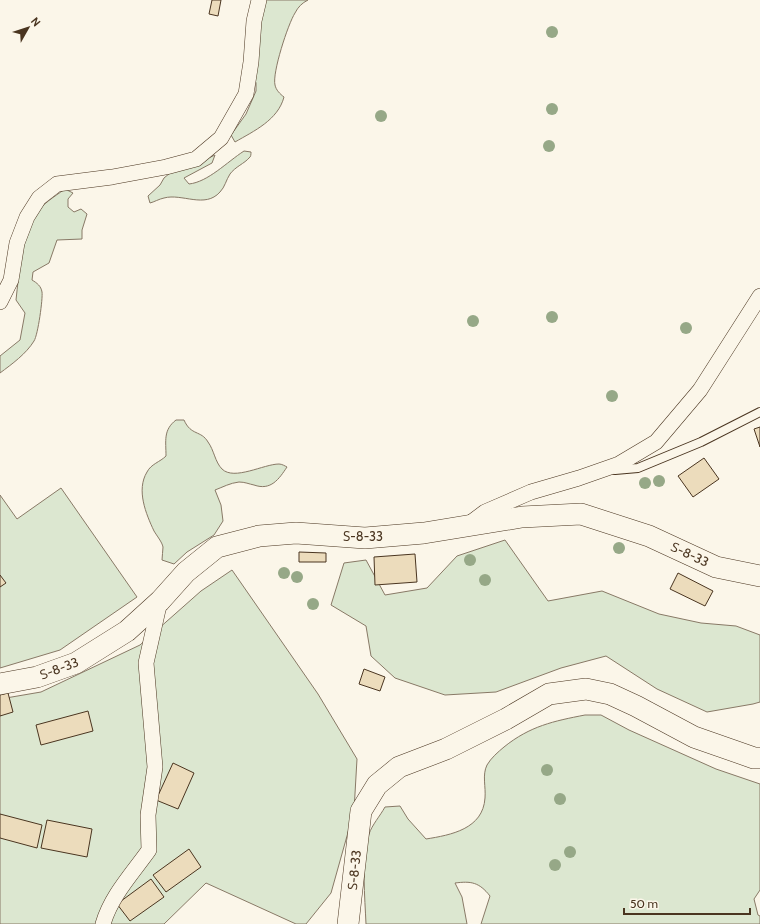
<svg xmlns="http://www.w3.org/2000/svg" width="760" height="924" font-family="Cabin,'Noto Sans Armenian',sans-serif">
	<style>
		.green { fill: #dce7d0; stroke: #887966 }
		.building { fill: #ecdcbc; stroke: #4a3520 }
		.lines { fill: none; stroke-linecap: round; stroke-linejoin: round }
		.lane-casing { stroke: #4a3520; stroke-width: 10 }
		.street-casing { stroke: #4a3520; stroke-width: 16 }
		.secondary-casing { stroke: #4a3520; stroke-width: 22 }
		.lane { stroke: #fbf6e9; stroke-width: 8 }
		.street { stroke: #fbf6e9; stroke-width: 15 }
		.secondary { stroke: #fbf6e9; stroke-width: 21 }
		.tree { fill: #96a887 }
		.labels { text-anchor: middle; stroke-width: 3; stroke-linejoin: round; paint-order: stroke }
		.street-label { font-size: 13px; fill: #4a3520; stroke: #fbf6e9 }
	</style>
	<rect width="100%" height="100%" fill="#fbf6e9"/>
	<path class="green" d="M267,0h41c-6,3 -10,7 -13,13 -7,11 -23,60 -20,72 1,5 5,9 9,12 -6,23 -30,34 -49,45l-4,-7 15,-21 10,-23v-8l-5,-15 10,-62z
		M244,151l7,1c0,2 0,5 -2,6 -4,5 -14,9 -19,16 -4,6 -5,13 -10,18 -15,17 -38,1 -56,6 -5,1 -10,4 -14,5l-2,-7 12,-11 4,-7 6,-5 15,-4 30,-14 -3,8 -28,15 5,6c19,-2 38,-22 55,-33z
		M65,189l8,4 -5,6v8l6,5 7,-3 6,5 -5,16v9l-25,1 -8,23 -16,9 -1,8c5,3 9,6 10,12 1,6 -4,43 -8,49 -8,13 -22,23 -34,32v-17l20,-16 5,-27 -9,-13c3,-26 5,-62 19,-85 7,-11 19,-18 30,-26z
		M176,420h8c7,16 17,10 24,22 6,8 7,20 14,27 12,12 42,-5 57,-5 3,0 6,2 8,3 -8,12 -16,24 -33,18 -5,-1 -9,-3 -15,-3 -9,1 -16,5 -24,8l6,15 2,16 -9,14 -27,17 -13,12 -12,-4c0,-4 1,-9 1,-13 -1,-5 -6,-11 -9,-16 -8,-17 -18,-41 -7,-59 4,-8 13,-10 19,-16 0,-15 -3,-26 10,-36z
		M61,488l76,109 -77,53 -60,18v-173l17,24z
		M505,540l43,61 54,-10 57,23 42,9 35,3 24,9v67l-7,2 -46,8 -50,-23 -51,-33 -45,12 -65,24 -51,3 -50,-17 -24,-22 -5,-30 -35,-21 13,-42 22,-3 19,35 42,-7 30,-32z
		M232,570l86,124 39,65 -3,52 -23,82 -25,31h-10l-90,-41 -42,41h-164v-225l41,-7 99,-47 61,-54z
		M585,715h16l28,15 87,39 44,15v106l-6,9 4,16 2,1v8h-279l9,-28c-11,-14 -19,-15 -35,-13l7,14 5,27h-101c-1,-25 -5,-67 3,-90 3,-9 11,-18 16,-27l15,-1 8,13 18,20c25,-4 57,-10 59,-41 1,-11 -3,-23 2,-33 4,-7 11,-13 17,-18 26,-21 50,-26 81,-32z"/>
	<path class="building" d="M212,0h9l-3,16 -9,-2z
		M760,427v20l-6,-18z
		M704,458l15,21 -26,18 -15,-21z
		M299,552l27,1v9h-27z
		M415,554l2,28 -42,3 -1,-28z
		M678,573l35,18 -8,15 -35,-17z
		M0,575l6,8 -6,4z
		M364,669l21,8 -5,14 -21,-7z
		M8,693l5,19 -13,4v-21z
		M88,711l5,20 -52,14 -5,-20z
		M173,763l21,10 -16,36 -22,-9z
		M0,814l42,11 -5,23 -37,-10z
		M47,820l45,9 -5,28 -46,-9z
		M189,849l12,18 -35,25 -13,-17z
		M151,879l13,18 -34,24 -13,-17z"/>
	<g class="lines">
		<defs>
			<path id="lane" d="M615,470l23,-2 63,-26 59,-30"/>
			<path id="street" d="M0,302l11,-22 6,-37 10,-26 12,-19 18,-14 55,-7 54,-10 30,-8 25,-21 25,-44 5,-32 3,-41 5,-21
				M469,524l16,-12 46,-20 48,-14 40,-14 37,-22 44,-52 60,-94
				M103,924c8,-28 29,-50 46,-74l-1,-35 7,-48 -9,-104 14,-62"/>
			<path id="secondary" d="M0,684l37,-7 39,-14 51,-32 33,-30 26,-29 31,-25 42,-11 37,-3 69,5 59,-5 98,-16 59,-3 68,22 67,31 44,9
				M348,924l13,-113 16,-26 22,-18 47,-18 60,-30 43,-25 37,-5 24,5 26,12 58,31 60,21h6"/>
		</defs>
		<use href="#lane" class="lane-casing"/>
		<use href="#street" class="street-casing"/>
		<use href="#secondary" class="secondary-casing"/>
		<use href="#lane" class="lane"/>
		<use href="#street" class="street"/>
		<use href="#secondary" class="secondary"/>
	</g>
	<g class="tree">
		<circle cx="552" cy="32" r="6"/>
		<circle cx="552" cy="109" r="6"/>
		<circle cx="381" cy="116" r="6"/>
		<circle cx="549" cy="146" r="6"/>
		<circle cx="552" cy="317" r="6"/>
		<circle cx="473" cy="321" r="6"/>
		<circle cx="686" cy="328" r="6"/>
		<circle cx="612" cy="396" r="6"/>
		<circle cx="659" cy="481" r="6"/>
		<circle cx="645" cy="483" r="6"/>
		<circle cx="619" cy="548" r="6"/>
		<circle cx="470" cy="560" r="6"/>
		<circle cx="284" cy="573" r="6"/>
		<circle cx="297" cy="577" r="6"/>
		<circle cx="485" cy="580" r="6"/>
		<circle cx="313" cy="604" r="6"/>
		<circle cx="547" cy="770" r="6"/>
		<circle cx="560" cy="799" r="6"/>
		<circle cx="570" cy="852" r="6"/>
		<circle cx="555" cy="865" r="6"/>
	</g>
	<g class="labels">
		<g class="street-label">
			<text x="363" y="541">Տ-8-33</text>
			<text transform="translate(690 554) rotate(25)" y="5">Տ-8-33</text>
			<text transform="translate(59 668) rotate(-21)" y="5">Տ-8-33</text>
			<text transform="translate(354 870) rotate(-84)" y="5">Տ-8-33</text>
		</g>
	</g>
	<g transform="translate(28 28) rotate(51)" stroke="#fbf6e9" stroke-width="3" paint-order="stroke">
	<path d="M0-3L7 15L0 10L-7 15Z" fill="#4a3520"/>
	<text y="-6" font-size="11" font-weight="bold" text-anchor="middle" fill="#4a3520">N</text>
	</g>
	<path d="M624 908v6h126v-6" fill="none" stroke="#4a3520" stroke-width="2"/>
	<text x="630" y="908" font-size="12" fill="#4a3520" stroke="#fbf6e9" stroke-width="3" paint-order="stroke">50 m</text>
</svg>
